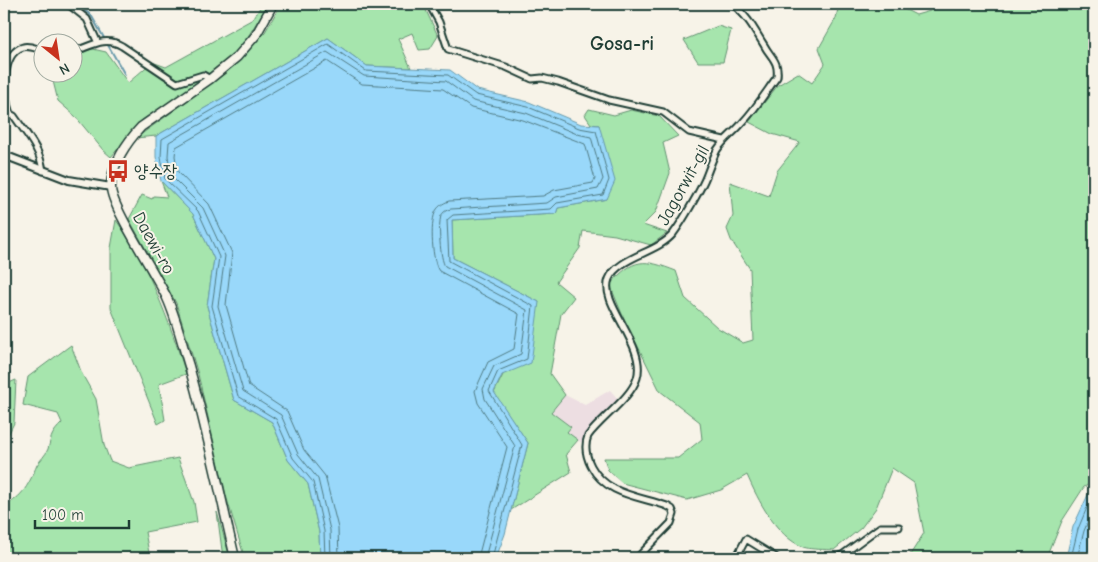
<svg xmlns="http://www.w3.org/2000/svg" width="1098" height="562" font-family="'Comic Neue','Poor Story',sans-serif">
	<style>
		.built { fill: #eddee2 }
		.green { fill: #a6e5ad; stroke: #629170 }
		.water { fill: #99d8fa; stroke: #689aab }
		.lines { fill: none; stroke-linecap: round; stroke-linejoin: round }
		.shore { stroke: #507b83; stroke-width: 1 }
		.stream { stroke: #689aab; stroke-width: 2 }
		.minor-casing { stroke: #1f3d34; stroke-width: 9 }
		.tertiary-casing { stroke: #1f3d34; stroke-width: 10 }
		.secondary-casing { stroke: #1f3d34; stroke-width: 11 }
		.minor { stroke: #f7f3e8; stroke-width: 5 }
		.tertiary { stroke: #f7f3e8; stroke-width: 6 }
		.secondary { stroke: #f7f3e8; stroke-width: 8 }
		.labels { text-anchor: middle; stroke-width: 4; stroke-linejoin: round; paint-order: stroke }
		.poi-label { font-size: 18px; fill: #1f3d34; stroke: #f7f3e8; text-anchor: start }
		.street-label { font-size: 18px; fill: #1f3d34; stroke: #f7f3e8 }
		.quarter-label { font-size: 20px; font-weight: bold; fill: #1f3d34; stroke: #f7f3e8 }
	</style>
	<rect width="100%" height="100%" fill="#f7f3e8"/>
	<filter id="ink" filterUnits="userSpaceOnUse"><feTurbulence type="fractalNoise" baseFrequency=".02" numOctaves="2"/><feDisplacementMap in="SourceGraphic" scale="10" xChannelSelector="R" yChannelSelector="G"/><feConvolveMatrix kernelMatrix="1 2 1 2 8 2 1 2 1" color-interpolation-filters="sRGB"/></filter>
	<g filter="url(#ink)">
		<path class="built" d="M610,390l8,9 -36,44 -15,-11 4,-5 -20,-15 14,-17 20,10z"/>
		<path class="green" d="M262,4h6l-27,44 -50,39 -49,33 -31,37 -8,-7 -28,-34 -17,-15 -7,-28 21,-1 1,-19 20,-4 13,3 22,31 24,-21 14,5 87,-48z
			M281,4h142l15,32 -8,13 -11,1 -7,-17 -14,6 13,29 -44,-2 -39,-28 -172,98 -20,2 91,-66 38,-40z
			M839,4h55l22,11 14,-4 6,-7h158v478l-10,5 -22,34 -15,37h-139l16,-25 -10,-50 -22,-15 -16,40 -15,20 -27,22c-10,-1 -22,0 -31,-3 -27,-11 -45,-47 -56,-72l-26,15 -34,10 -65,-17 -14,-13 -4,-12h74l24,-19 -2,-17 -40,-31 -38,-77 -12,-29c23,-28 35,-26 66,-14l9,27 33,30 25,15 10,-3 -3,-71 -19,-29 -4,-11 6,-13 -3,-34 39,14 8,-25 23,-29 -28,-8 -23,-12 29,-37 20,-12 14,10 13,-19 -6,-16 17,-30z
			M718,26l13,4 -8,32h-25l-14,-22z
			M589,109l25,6 17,-5 28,6 19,20 -15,7 7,30 -14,39 -13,13 24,8 -16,12 -36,-10 -32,-4 -3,17 -24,34 18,15 -13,17 -11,60 15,21 -14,17 20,15 -4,5 11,8 -12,14 5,18 -60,38 17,-67 -34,-50 45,-91 -86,-44 -1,-38 104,-6 2,-6 49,-9 -8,-74 -8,-1 -6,-9z
			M161,181l32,33 21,45 -7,47 27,94 38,22 16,38 20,24 11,48 1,26h-75l-1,-2 -17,-57 -29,-125 -22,-71 -47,-84 13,-24 10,4 2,-3 13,1z
			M116,220c33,46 53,100 70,154l-27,10 6,36 -7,4 -47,-116v-60z
			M71,345l11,29 14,25 8,46 6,16 19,7 49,-10 16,44 3,20 -52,10 5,26h-146v-52c19,-9 25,-22 33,-41 3,-5 9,-10 11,-16 4,-14 3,-15 14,-26l-4,-9 -35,-9 5,-28z
			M16,380l-2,43 -10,20v-58z
			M217,512l13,46h-7z"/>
		<path class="water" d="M328,38l39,28 83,4 27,20 52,12 52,22 18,1 16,56 -8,18 -49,9 -2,6 -104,6 1,38 86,44 -8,61 -29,12 -8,17 34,51 -23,91 -9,24h-176l-1,-26 -11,-48 -20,-24 -16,-38 -38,-22 -27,-94 7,-47 -21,-45 -32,-33 -5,-24v-21z
			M1094,482v76h-28l7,-31z"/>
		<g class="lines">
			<path class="shore" d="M325,558l-1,-27 -11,-49 -20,-24 -17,-39 -38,-23 -26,-90 7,-49 -21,-46 -33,-32 -4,-22 1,-18 166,-95 38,27 82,4 28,20 52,12 51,21 17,3 13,49 -6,15 -46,8 -6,6 -98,6 -6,5 2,41 84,45 -6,53 -29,12 -9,20 33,54 -30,113
				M331,558l-1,-28 -12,-51 -20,-25 -17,-39 -38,-24 -25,-85 7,-50 -22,-48 -32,-32 -3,-20 1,-14 158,-90 37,24 82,5 27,20 53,12 51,21 14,3 12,42 -5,10 -42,8 -9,6 -96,6c-5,1 -8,3 -10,7 -3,9 -1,43 4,50l82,44 -6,44 -27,12 -11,23 2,10 30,47 -30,112
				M339,558l-1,-30 -13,-52 -21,-26 -17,-39 -38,-25 -23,-81 6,-52 -23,-49 -31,-32 -3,-16 1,-9 151,-86 35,23 81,5 28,19 52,12 62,24 10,35 -2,4 -39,7 -11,6 -94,5c-6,2 -12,6 -14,12 -5,11 -3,49 4,58l80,43 -5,35 -26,13 -13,29 3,12 29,44 -29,111
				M1071,558l7,-29 16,-38
				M1077,558l7,-27 10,-24"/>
			<path class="stream" d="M76,4l15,11 34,60"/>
			<defs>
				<path id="minor" d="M68,4l19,15 10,22
					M429,4l10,18 9,27 58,18 26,12 10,-1 16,4 51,18 54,12 26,20 35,8
					M72,52c18,-5 32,-17 50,-6l55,37 26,-8 7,4
					M10,114l4,2c13,19 26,32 29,55
					M4,120l6,-6c-6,-18 -10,-60 13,-67 6,-2 14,2 19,3
					M737,556l9,-17 31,19
					M637,558l34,-35 3,-9 -2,-5 -5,-3c-28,-10 -61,-11 -76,-40 -5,-10 -7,-20 -3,-30 13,-18 43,-38 49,-58 10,-33 -38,-74 -28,-99 9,-22 48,-26 64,-45 9,-12 29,-46 34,-60 3,-8 6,-16 10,-24 7,-11 18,-18 26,-28 13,-14 23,-30 34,-45 2,-16 -6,-19 -13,-32 -12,-19 -13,-24 -31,-41
					M838,558l42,-31h19"/>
				<path id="tertiary" d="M4,155l65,25 42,7"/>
				<path id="secondary" d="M235,558c-15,-64 -28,-128 -46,-192 -7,-22 -12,-46 -22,-68 -10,-22 -57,-93 -56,-111 0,-22 16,-45 30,-60l69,-48 27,-22 19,-22 17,-31"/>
			</defs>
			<use href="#minor" class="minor-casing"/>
			<use href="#tertiary" class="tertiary-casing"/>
			<use href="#secondary" class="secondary-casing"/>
			<use href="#minor" class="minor"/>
			<use href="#tertiary" class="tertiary"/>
			<use href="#secondary" class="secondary"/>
		</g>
	</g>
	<defs>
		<symbol id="bus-bare" viewBox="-9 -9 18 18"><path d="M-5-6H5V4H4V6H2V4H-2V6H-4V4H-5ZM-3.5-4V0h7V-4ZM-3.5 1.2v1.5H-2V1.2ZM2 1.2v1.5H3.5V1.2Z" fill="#c8321e" stroke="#f7f3e8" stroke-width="2.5" paint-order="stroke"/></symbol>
	</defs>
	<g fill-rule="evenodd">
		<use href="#bus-bare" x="102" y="155" width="32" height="32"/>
	</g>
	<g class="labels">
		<g class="poi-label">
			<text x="134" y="177">양수장</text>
		</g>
		<g class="street-label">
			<text transform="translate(683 185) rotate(-61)" y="6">Jagorwit-gil</text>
			<text transform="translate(154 243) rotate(61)" y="6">Daewi-ro</text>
		</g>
		<g class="quarter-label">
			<text x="622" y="50">Gosa-ri</text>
		</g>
	</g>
	<rect width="1098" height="562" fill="none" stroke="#f7f3e8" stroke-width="20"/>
	<rect x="10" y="10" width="1078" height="542" fill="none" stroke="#1f3d34" stroke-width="2" filter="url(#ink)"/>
	<g transform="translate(58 58) rotate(150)"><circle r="24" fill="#f7f3e8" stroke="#a1aaa0"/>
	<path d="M0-4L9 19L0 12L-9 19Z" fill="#c8321e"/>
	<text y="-8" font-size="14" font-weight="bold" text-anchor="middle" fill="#1f3d34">N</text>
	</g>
	<path d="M35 520v8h94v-8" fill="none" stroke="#1f3d34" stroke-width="2.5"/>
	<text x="42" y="520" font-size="15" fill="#1f3d34" stroke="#f7f3e8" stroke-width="4" paint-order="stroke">100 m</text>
</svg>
